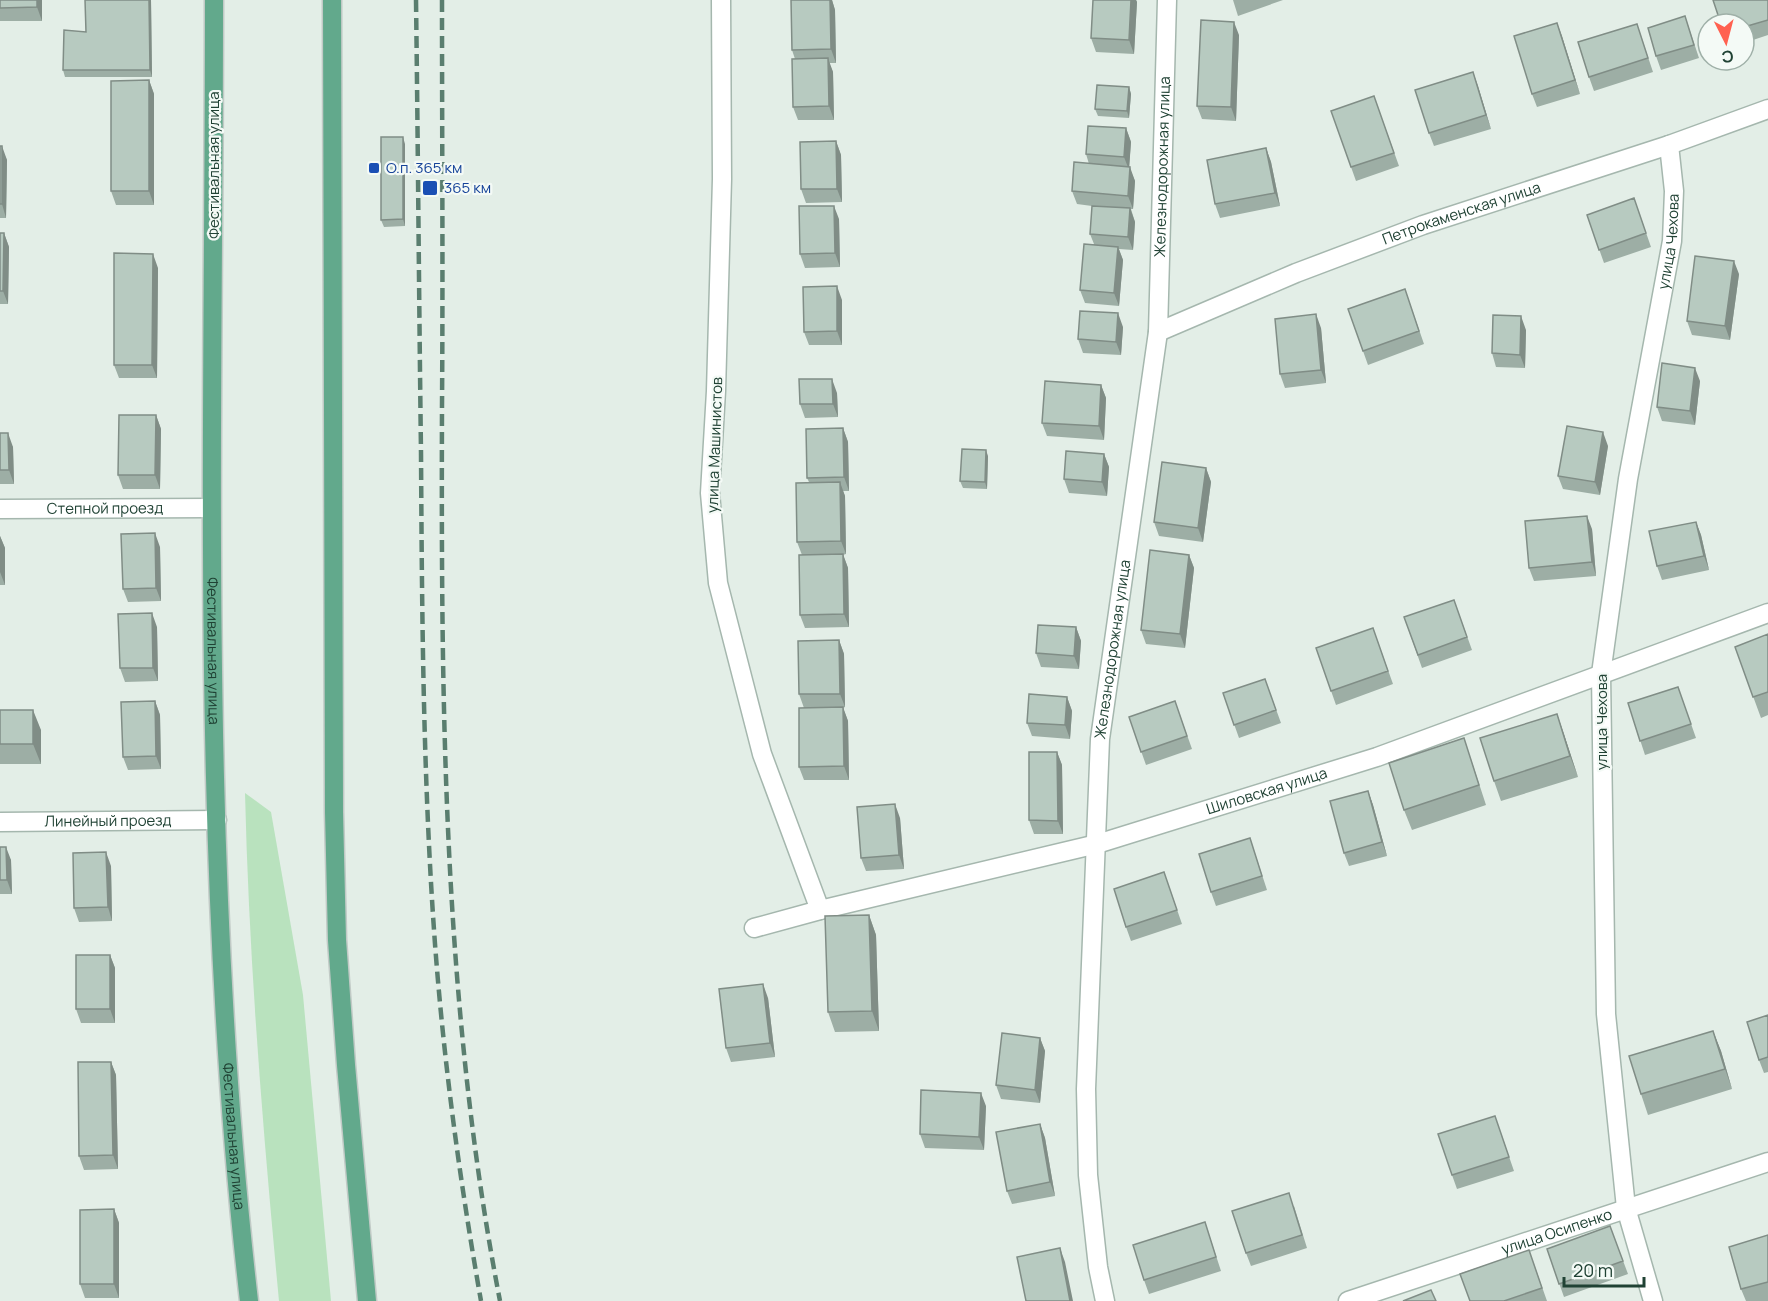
<svg xmlns="http://www.w3.org/2000/svg" width="1768" height="1301" font-family="Manrope,sans-serif">
	<style>
		.green { fill: #b9e2be }
		.lines { fill: none; stroke-linecap: round; stroke-linejoin: round }
		.minor-casing { stroke: #a5b7ae; stroke-width: 21 }
		.major-casing { stroke: #c1cac6; stroke-width: 21 }
		.minor { stroke: #fff; stroke-width: 18 }
		.major { stroke: #62a98c; stroke-width: 18 }
		.rail { stroke: #5a7e6f; stroke-width: 4.5; stroke-dasharray: 12 6; stroke-linecap: butt }
		.wall { fill: #9daea5 }
		.shaded-wall { fill: #808d86 }
		.building { fill: #b7cac0; stroke: #808d86; stroke-width: 1.5 }
		.transit-dot { fill: #1a4fb4; stroke: #f4faf6; stroke-width: 2 }
		.labels { text-anchor: middle; stroke-width: 4.5; stroke-linejoin: round; paint-order: stroke }
		.street-label { font-size: 15px; fill: #204234; stroke: #f4faf6 }
		.transit-label { font-size: 15px; fill: #164399; stroke: #f4faf6; text-anchor: start }
	</style>
	<rect width="100%" height="100%" fill="#e3eee7"/>
	<path class="green" d="M245,793l26,19 32,183 28,306h-52c-16,-169 -30,-338 -34,-508z"/>
	<g class="lines">
		<defs>
			<g id="minor">
				<path d="M721,0l1,179 -6,212 -6,102 8,90 44,171 58,156"/>
				<path id="s1" d="M1158,332l138,-59 127,-48 246,-80 99,-36"/>
				<path id="s2" d="M0,509l211,-1"/>
				<path id="s3" d="M0,822l217,-2"/>
				<path id="s4" d="M754,928l66,-18 277,-66 280,-87 391,-144"/>
				<path id="s5" d="M1105,1301l-7,-34 -10,-92 -2,-86 14,-350 58,-407 9,-332"/>
				<path id="s6" d="M1348,1301l420,-139"/>
				<path id="s7" d="M1653,1301l-27,-93 -20,-194 -5,-340 27,-195 44,-238 2,-50 -5,-46"/>
			</g>
			<g id="major">
				<path id="s8" d="M214,0c0,433 -15,869 35,1301"/>
				<path d="M332,0l2,812 3,128 9,125 21,236"/>
			</g>
		</defs>
		<use href="#minor" class="minor-casing"/>
		<use href="#major" class="major-casing"/>
		<use href="#minor" class="minor"/>
		<use href="#major" class="major"/>
		<path class="rail" d="M416,0c2,151 3,301 5,452 1,164 2,328 14,492 9,120 25,238 46,357
			M442,0c0,135 1,271 0,406 -1,299 1,601 58,895"/>
	</g>
	<path class="wall" d="M0,0h42v21h-42z
		M85,0h66l1,77h-87l-2,-7 23,-38z
		M791,0h41l3,10 1,53h-7l4,9 1,48h-36l-5,-13 2,-48 -3,-9z
		M1093,0h43l1,2 -3,52 -38,-2 -5,-14z
		M1233,0h50l-45,16z
		M1768,0v35l-24,8v-19z
		M1685,16l14,42 -38,12 -5,-14z
		M1557,23l23,71 -43,13 -5,-13z
		M1637,24l16,48 -59,19 -5,-14z
		M1239,35l-3,86 -34,-2 -5,-13z
		M1473,72l18,57 -57,17 -5,-13z
		M149,80l5,14v111h-38l-5,-14z
		M1129,87l2,7 -2,24 -31,-2 -3,-7z
		M1374,96l25,70 -43,15 -5,-14z
		M1126,128l5,14 -2,25 6,14 -2,28h-2l4,13 -2,28 -14,-1 4,11 -4,46 -34,-3 -5,-13 14,-46 -4,-10 2,-28 -15,-2 -5,-13 17,-27 -3,-10z
		M836,141l5,14 1,47 -36,1 -5,-14z
		M405,144v82l-21,1 -3,-7z
		M0,146l7,14 -1,58h-6z
		M1266,148l5,14 9,44 -60,12 -5,-14z
		M1634,198l17,49 -47,16 -17,-48z
		M839,219l1,48 -35,1 -5,-14z
		M0,233h4l5,14 -1,57h-8z
		M158,268l-1,110h-38l-5,-13z
		M1739,274l-9,66 -38,-5 -5,-14z
		M1405,289l19,55 -56,21 -20,-56z
		M842,300v45h-33l-5,-13z
		M1123,327l-2,28 -38,-2 -5,-14z
		M1321,328l5,55 -41,5 -5,-14z
		M1526,330l-1,38 -29,-1 -4,-14z
		M1700,381l-5,44 -33,-4 -5,-14z
		M1101,385l5,13 -2,42 -57,-4 -5,-13z
		M837,393l1,24 -33,1 -5,-14z
		M156,415l5,14 -1,60h-37l-5,-14z
		M843,428l5,14 1,49h-6l2,5 1,58 -3,1 5,13 1,59 -44,1 -5,-13 2,-60 -5,-13 12,-60 -2,-4z
		M0,433l13,14 1,37h-14z
		M1608,446l-8,49 -37,-6 -5,-13z
		M1104,454l5,13 -2,29 -38,-3 -5,-14z
		M988,456l-1,33 -24,-1 -3,-7z
		M1206,468l5,14 -8,60 -44,-6 -5,-14z
		M1696,522l5,13 8,35 -47,10 -5,-14z
		M1592,529l4,47 -62,5 -5,-13z
		M0,536l5,12v37h-5z
		M160,547l1,54 -33,1 -5,-13z
		M1189,555l5,13 -9,80 -39,-4 -5,-14z
		M1454,600l18,50 -50,18 -18,-51z
		M157,627l1,54 -33,1 -5,-14z
		M1076,627l5,14 -2,28 -38,-2 -5,-14z
		M1373,628l20,56 -57,21 -20,-57z
		M1768,634v81l-7,3 -26,-71z
		M839,640l5,14 1,53 -2,1 5,13 1,59h-45l-5,-13 5,-59 -5,-14z
		M1265,679l16,44 -42,15 -16,-45z
		M1678,687l18,51 -51,17 -17,-52z
		M1067,697l5,14 -2,28 -38,-3 -5,-13z
		M155,701l5,14 1,54 -33,1 -5,-13z
		M1175,701l17,48 -46,16 -17,-48z
		M0,710l41,20v34h-41z
		M1557,714l21,63 -77,24 -7,-20z
		M1057,752l5,13 1,69h-29l-5,-14z
		M1471,759l15,46 -74,25 -8,-20z
		M1368,791l5,14 14,51 -38,10 -5,-13z
		M900,818l4,51 -38,2 -5,-13z
		M1250,838l17,52 -51,16 -5,-14z
		M0,847l11,13 1,34h-12z
		M111,866l1,55 -33,1 -5,-14z
		M1164,872l18,52 -51,17 -5,-14z
		M869,915l7,20 3,96 -44,1 -7,-20z
		M110,955l5,13v55h-34l-5,-14z
		M768,998l7,59 -44,5 -5,-14z
		M1768,1015v57l-4,1 -5,-13z
		M1713,1031l8,20 11,38 -84,26 -7,-21z
		M1040,1038l5,13 -5,52 -39,-4 -5,-14z
		M111,1062l5,13 2,94 -34,1 -5,-14z
		M986,1106l-2,44 -59,-2 -5,-14z
		M1495,1116l19,55 -57,18 -5,-14z
		M1040,1124l5,14 10,58 -43,8 -5,-13z
		M1294,1206l13,42 -56,18 -5,-13z
		M114,1209l5,14v75h-34l-5,-14z
		M1205,1222l16,49 -72,23 -5,-14z
		M1610,1226l18,48 -64,23 -17,-48z
		M1768,1235v66h-22l-5,-12z
		M1529,1250l18,51h-77z"/>
	<path class="shaded-wall" d="M37,0h5v21l-5,-14z
		M149,0h2l1,77 -2,-7z
		M830,0h2l3,10 1,53 -5,-14z
		M1131,0h5l1,2 -3,52 -5,-14z
		M1234,22l5,13 -3,86 -5,-14z
		M1557,23l5,13 18,58 -5,-14z
		M828,58l5,14 1,48 -5,-14z
		M1473,72l5,14 13,43 -5,-14z
		M149,80l5,14v111l-5,-14z
		M1129,87l2,7 -2,24 -2,-7z
		M1126,128l5,14 -2,28 -5,-13z
		M403,137l2,7v82l-2,-7z
		M836,141l5,14 1,47 -5,-13z
		M2,146l5,14 -1,58 -4,-14z
		M1266,148l5,14 9,44 -5,-13z
		M1130,167l5,14 -2,28 -5,-13z
		M834,206l5,13 1,48 -5,-14z
		M1130,208l5,14 -2,28 -5,-13z
		M4,233l5,14 -1,57 -5,-13z
		M1118,247l5,13 -4,46 -5,-13z
		M153,254l5,14 -1,110 -5,-13z
		M1734,261l5,13 -9,66 -5,-14z
		M837,286l5,14v45l-5,-14z
		M1118,313l5,14 -2,28 -5,-13z
		M1316,314l5,14 5,55 -5,-13z
		M1521,316l5,14 -1,38 -5,-13z
		M1695,368l5,13 -5,44 -5,-14z
		M832,379l5,14 1,24 -5,-13z
		M1101,385l5,13 -2,42 -5,-14z
		M156,415l5,14 -1,60 -5,-14z
		M843,428l5,14 1,49 -5,-14z
		M1603,432l5,14 -8,49 -5,-13z
		M8,433l5,14 1,37 -5,-14z
		M986,450l2,6 -1,33 -2,-7z
		M1104,454l5,13 -2,29 -5,-14z
		M1206,468l5,14 -8,60 -5,-14z
		M840,482l5,14 1,58 -5,-13z
		M1587,516l5,13 4,47 -4,-14z
		M1696,522l5,13 8,35 -5,-14z
		M155,533l5,14 1,54 -5,-13z
		M0,536l5,12v37l-5,-13z
		M843,554l5,14 1,59 -5,-13z
		M1189,555l5,13 -9,80 -5,-14z
		M152,613l5,14 1,54 -5,-13z
		M1076,627l5,14 -2,28 -5,-13z
		M839,640l5,14 1,53 -5,-13z
		M1067,697l5,14 -2,28 -5,-14z
		M155,701l5,14 1,54 -5,-13z
		M843,707l5,14 1,59 -5,-14z
		M33,710l8,20v34l-8,-20z
		M1557,714l7,20 14,43 -8,-21z
		M1057,752l5,13 1,69 -5,-13z
		M1368,791l5,14 14,51 -5,-14z
		M895,804l5,14 4,51 -5,-14z
		M6,847l5,13 1,34 -5,-14z
		M106,852l5,14 1,55 -4,-14z
		M869,915l7,20 3,96 -7,-20z
		M110,955l5,13v55l-5,-14z
		M763,984l5,14 7,59 -5,-14z
		M1713,1031l8,20 11,38 -7,-20z
		M1040,1038l5,13 -5,52 -5,-13z
		M111,1062l5,13 2,94 -5,-14z
		M981,1093l5,13 -2,44 -5,-13z
		M1040,1124l5,14 10,58 -5,-14z
		M114,1209l5,14v75l-5,-14z
		M1060,1248l5,14 8,39h-3z"/>
	<path class="building" d="M0,0h37v7l-37,1z
		M85,0h64l1,70h-87l1,-40 22,2z
		M791,0h39l1,49 -39,1z
		M1093,0h38l-2,40 -38,-2z
		M1713,0h55v20l-24,7v-3h-23z
		M1685,16l9,29 -38,11 -8,-28z
		M1201,20l33,2 -3,85 -34,-1z
		M1557,23l18,57 -43,14 -18,-58z
		M1637,24l11,34 -59,19 -11,-35z
		M828,58l1,48 -36,1 -1,-48z
		M1473,72l13,43 -57,18 -14,-43z
		M149,80v111h-38v-110z
		M1097,85l32,2 -2,24 -32,-2z
		M1374,96l20,57 -43,14 -20,-56z
		M1088,126l38,2 -2,29 -38,-3z
		M381,137h22v82l-22,1z
		M836,141l1,48h-36l-1,-47z
		M0,146h2v58h-2z
		M1266,148l9,45 -60,11 -8,-44z
		M1074,162l56,5 -2,29 -56,-5z
		M1634,198l12,35 -47,17 -12,-35z
		M799,206h35l1,47 -35,1z
		M1092,206l38,2 -2,29 -38,-3z
		M0,233h4l-1,58h-3z
		M1084,244l34,3 -4,46 -34,-3z
		M114,253l39,1 -1,111h-38z
		M1695,256l39,5 -9,65 -38,-5z
		M837,286v45l-33,1 -1,-45z
		M1405,289l14,42 -56,20 -15,-42z
		M1080,311l38,2 -2,29 -38,-3z
		M1316,314l5,56 -41,4 -5,-55z
		M1493,315l28,1 -1,39 -28,-2z
		M1662,363l33,5 -5,43 -33,-4z
		M799,379h33l1,25h-33z
		M1045,381l56,4 -2,41 -57,-3z
		M119,415h37l-1,60h-37z
		M1567,426l36,6 -8,50 -37,-6z
		M843,428l1,49 -37,1 -1,-49z
		M0,433h8l1,37h-9z
		M962,449l24,1 -1,32 -25,-1z
		M1066,451l38,3 -2,28 -38,-3z
		M1162,462l44,6 -8,60 -44,-6z
		M840,482l1,59 -44,1 -1,-59z
		M1587,516l5,46 -63,6 -4,-47z
		M1696,522l8,34 -47,10 -8,-35z
		M155,533l1,55 -33,1 -2,-55z
		M1150,550l39,5 -9,79 -39,-4z
		M843,554l1,60 -44,1 -1,-60z
		M1454,600l13,37 -49,18 -14,-38z
		M152,613l1,55h-33l-2,-54z
		M1038,625l38,2 -2,29 -38,-3z
		M1373,628l15,43 -57,20 -15,-43z
		M1768,634v58l-15,5 -18,-50z
		M839,640l1,54h-41l-1,-53z
		M1265,679l11,31 -42,15 -11,-32z
		M1678,687l13,37 -51,17 -12,-38z
		M1029,694l38,3 -2,28 -38,-2z
		M155,701l1,55 -33,1 -2,-55z
		M1175,701l12,35 -46,16 -12,-35z
		M843,707l1,59 -45,1v-59z
		M0,710h33v34h-33z
		M1557,714l13,42 -76,25 -14,-43z
		M1464,738l15,47 -75,25 -15,-47z
		M1029,752h28l1,69 -29,-1z
		M1368,791l14,51 -38,11 -14,-52z
		M895,804l4,51 -38,3 -4,-51z
		M1250,838l12,38 -51,16 -12,-38z
		M0,847h6l1,33h-7z
		M106,852l2,55 -34,1 -1,-55z
		M1164,872l13,38 -51,17 -12,-38z
		M869,915l3,96 -44,1 -3,-96z
		M76,955h34v54h-34z
		M763,984l7,59 -44,5 -7,-59z
		M1768,1015v42l-9,3 -12,-38z
		M1713,1031l12,38 -84,25 -12,-38z
		M1002,1033l38,5 -5,52 -39,-5z
		M78,1062h33l2,93 -34,1z
		M921,1090l60,3 -2,44 -59,-3z
		M1495,1116l14,41 -57,18 -14,-41z
		M1040,1124l10,58 -43,9 -11,-59z
		M1289,1193l13,42 -56,18 -14,-42z
		M114,1209v75h-34v-74z
		M1205,1222l11,35 -72,23 -11,-35z
		M1610,1226l13,35 -64,23 -12,-35z
		M1768,1235v47l-27,7 -12,-42z
		M1060,1248l10,53h-44l-9,-44z
		M1529,1250l13,38 -38,13h-34l-10,-27z
		M1431,1290l5,11h-33z"/>
	<g class="transit-dot">
		<rect x="368" y="162" width="12" height="12" rx="3"/>
		<rect x="422" y="180" width="16" height="16" rx="3"/>
	</g>
	<g class="labels">
		<g class="street-label">
			<text transform="translate(214 165) rotate(-90)" y="5">Фестивальная улица</text>
			<text dy="5" stroke="none"><textPath href="#s5" startOffset="1140">Железнодорожная улица</textPath></text>
			<text dy="5" stroke="none"><textPath href="#s1" startOffset="326">Петрокаменская улица</textPath></text>
			<text dy="5" stroke="none"><textPath href="#s7" startOffset="1070">улица Чехова</textPath></text>
			<text transform="translate(715 445) rotate(-88)" y="5">улица Машинистов</text>
			<text dy="5" stroke="none"><textPath href="#s2" startOffset="105">Степной проезд</textPath></text>
			<text dy="5" stroke="none"><textPath href="#s5" startOffset="654">Железнодорожная улица</textPath></text>
			<text dy="5" stroke="none"><textPath href="#s8" startOffset="651">Фестивальная улица</textPath></text>
			<text transform="translate(1602 722) rotate(-90)" y="5">улица Чехова</text>
			<text dy="5" stroke="none"><textPath href="#s4" startOffset="531">Шиловская улица</textPath></text>
			<text dy="5" stroke="none"><textPath href="#s3" startOffset="108">Линейный проезд</textPath></text>
			<text dy="5" stroke="none"><textPath href="#s8" startOffset="1137">Фестивальная улица</textPath></text>
			<text dy="5" stroke="none"><textPath href="#s6" startOffset="220">улица Осипенко</textPath></text>
		</g>
		<g class="transit-label">
			<text x="386" y="173">О.п. 365 км</text>
			<text x="444" y="193">365 км</text>
		</g>
	</g>
	<g transform="translate(1726 42) rotate(174)"><circle r="28" fill="#f4faf6" stroke="#9fb0a8" stroke-width="1.5"/>
	<path d="M0-4.5L10 22L0 15L-10 22Z" fill="#ff6150"/>
	<text y="-9" font-size="16" font-weight="bold" text-anchor="middle" fill="#204234">С</text>
	</g>
	<path d="M1564 1277v9h80v-9" fill="none" stroke="#204234" stroke-width="3"/>
	<text x="1573" y="1277" font-size="18" fill="#204234" stroke="#f4faf6" stroke-width="4.5" paint-order="stroke">20 m</text>
</svg>
